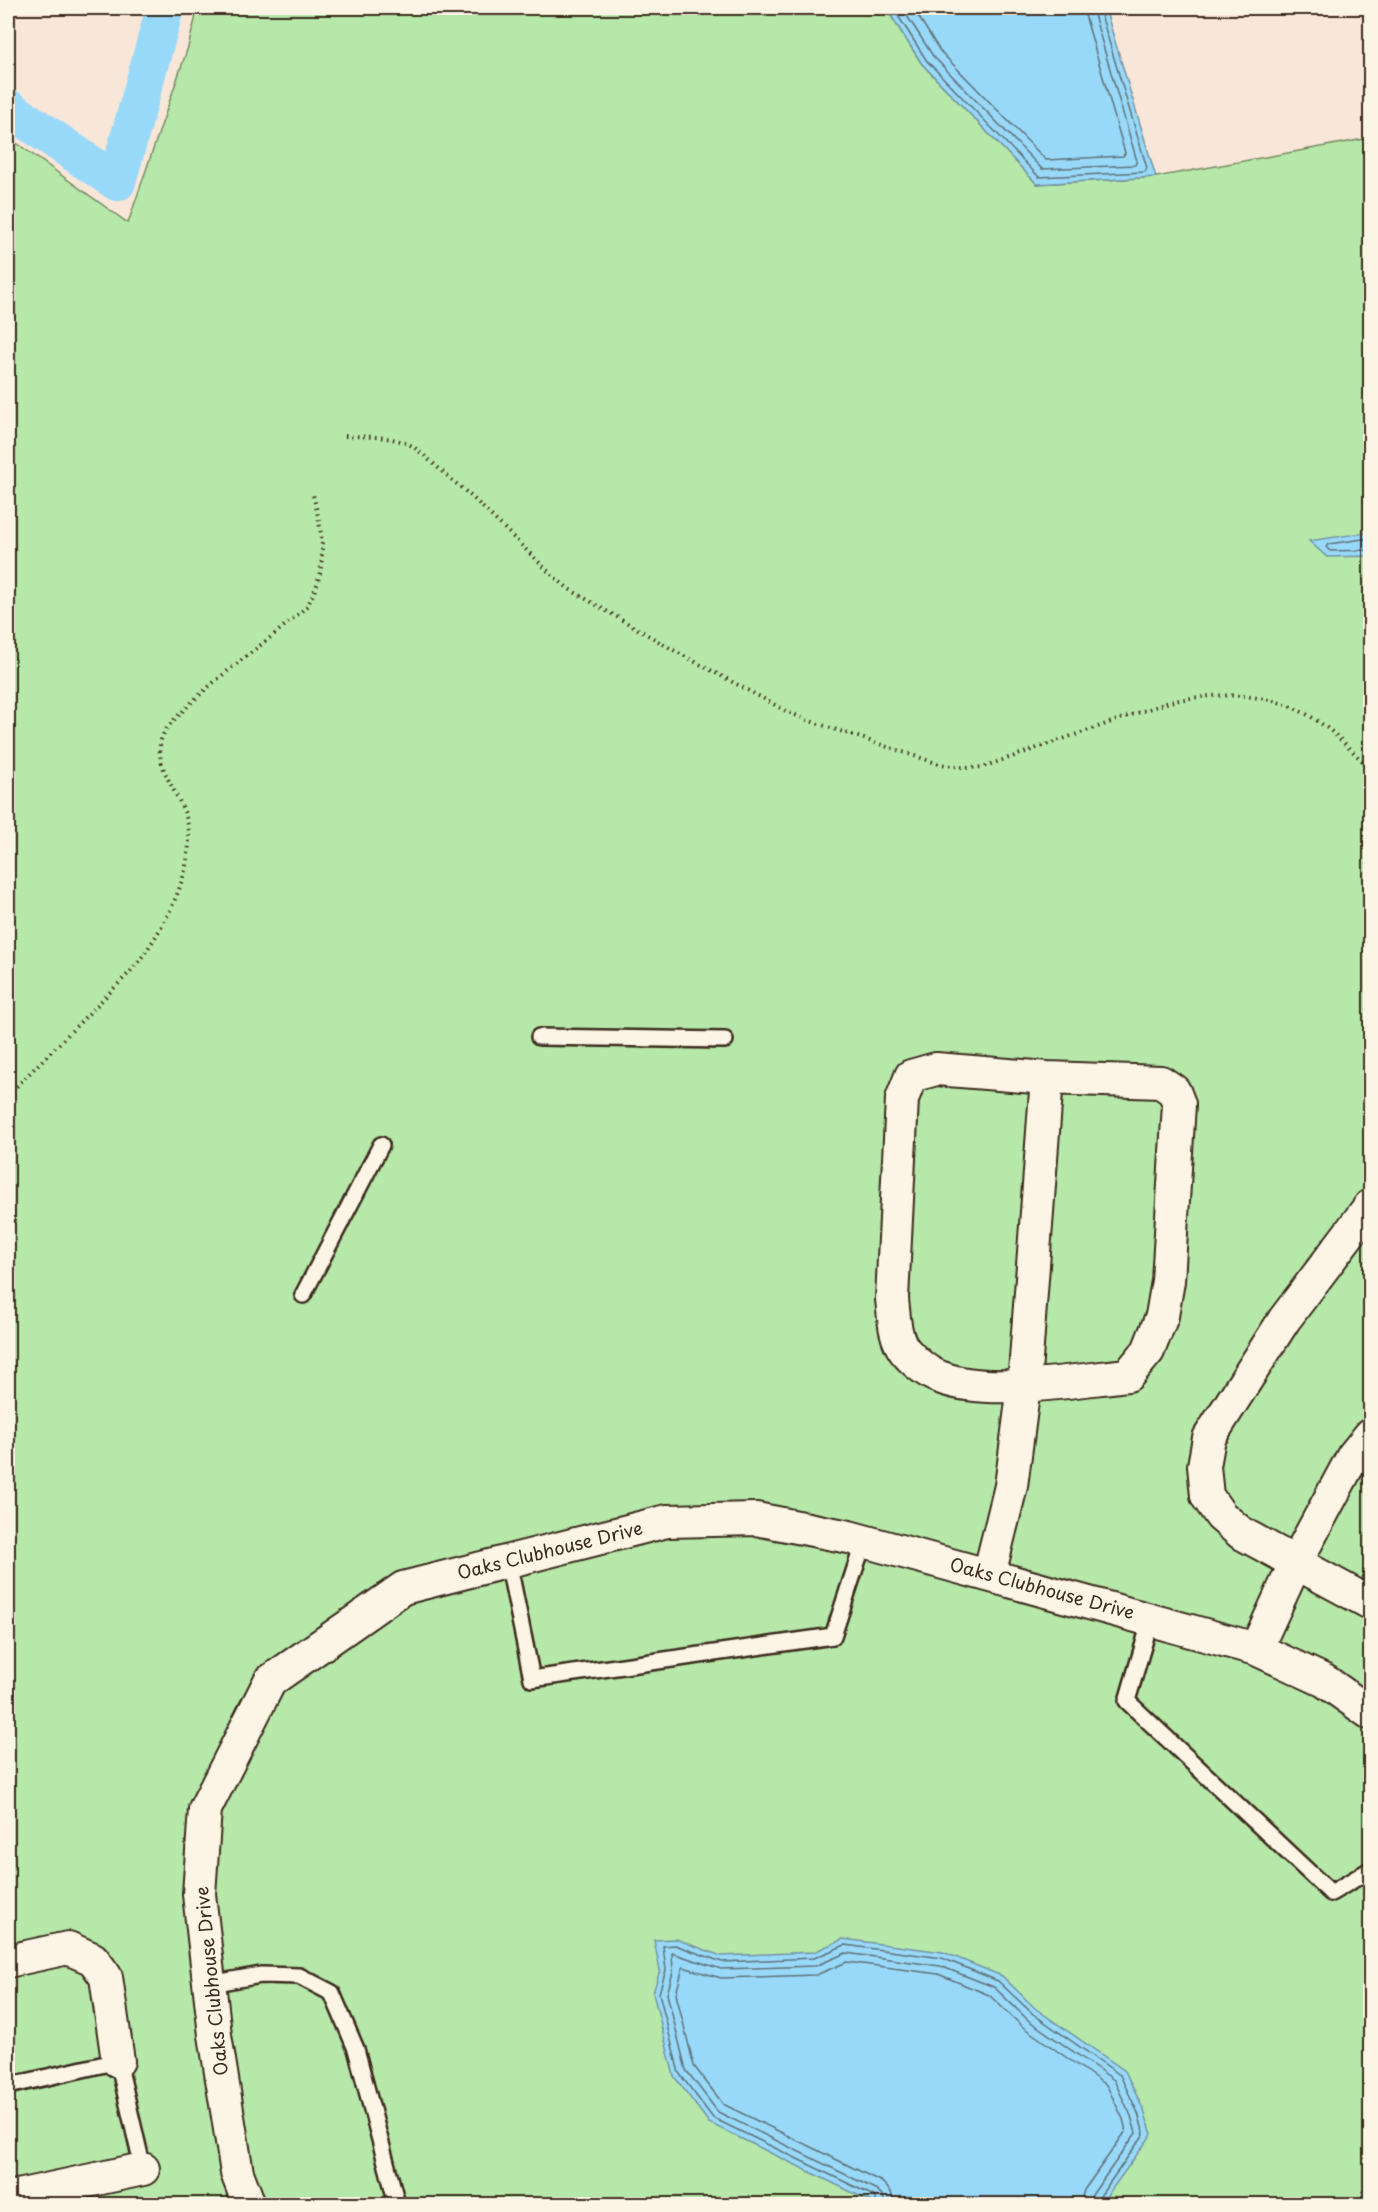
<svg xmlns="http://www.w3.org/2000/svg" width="1378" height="2212" font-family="'Playpen Sans',sans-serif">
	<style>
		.green { fill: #b6e8a9; stroke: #788964; stroke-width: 1.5 }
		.water { fill: #98d9fa; stroke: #7393a2; stroke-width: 1.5 }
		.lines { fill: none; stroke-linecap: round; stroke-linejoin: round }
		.shore { stroke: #607076; stroke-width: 1.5 }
		.canal { stroke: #98d9fa; stroke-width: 38 }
		.service-casing { stroke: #3b2a1e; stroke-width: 20 }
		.minor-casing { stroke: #3b2a1e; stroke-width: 36 }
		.path { stroke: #3b2a1e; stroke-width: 4; stroke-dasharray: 1.5 4.5; stroke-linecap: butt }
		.service { stroke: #fcf5e5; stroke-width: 15 }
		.minor { stroke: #fcf5e5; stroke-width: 32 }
		.labels { text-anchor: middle; stroke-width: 4.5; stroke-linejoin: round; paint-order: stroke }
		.street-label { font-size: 18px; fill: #3b2a1e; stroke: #fcf5e5 }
	</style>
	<rect width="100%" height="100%" fill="#f8e7d8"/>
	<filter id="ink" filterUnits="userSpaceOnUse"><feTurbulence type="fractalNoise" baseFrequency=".0167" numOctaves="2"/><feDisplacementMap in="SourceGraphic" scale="12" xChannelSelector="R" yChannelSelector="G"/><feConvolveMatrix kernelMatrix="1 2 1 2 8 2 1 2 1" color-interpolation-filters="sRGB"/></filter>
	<g filter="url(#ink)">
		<path class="green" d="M198,8h688l36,56 115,120 119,-7 214,-39v2066h-1362v-2067l120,86 60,-176z"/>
		<path class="water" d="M886,8h219l51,169 -119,7 -115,-120z
			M1370,532v24l-43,1 -18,-16z
			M676,1939l45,17 93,-4 29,-13 100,13 59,24 34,33 89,62 19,40 8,23 -51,70h-225l-167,-81 -35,-47 -21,-83 7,-23 -6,-30z"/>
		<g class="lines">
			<path class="shore" d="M893,8l34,53 112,116 106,-5 2,-4 -48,-160
				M902,8l31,48 109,113 93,-4 2,-4 -45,-153
				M913,8l27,43 106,109 77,-4 2,-3 -42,-145
				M1370,538l-41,6 -3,3 4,4 40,-1
				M877,2204l-3,-8 -161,-78 -34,-45 -20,-80 7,-23 -3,-24 12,-1 47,17 92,-4 31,-13 97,13 56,23 35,33 87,61 18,38 6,21 -46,65 -1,5
				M885,2204l-2,-8 -6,-6 -159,-78 -32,-42 -19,-76 6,-22 -1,-19 49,16 94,-3 31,-13 94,13 54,21 34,33 86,60 17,36 5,17 -44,62 -3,9
				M894,2204l-3,-12 -9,-10 -159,-78 -29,-38 -18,-72 7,-27 38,11 95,-3 31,-13 91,12 51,21 34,32 84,59 16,33 3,12 -42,59 -4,14"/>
			<path class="canal" d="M8,108l109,74 48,-174"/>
			<defs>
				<path id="service" d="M539,1037l186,3
					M303,1295l78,-150
					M508,1561l24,118 301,-43 31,-95
					M1151,1619l-24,82 204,192 39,-23
					M210,1984l51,-9 38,1 33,17 24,56 41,155
					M8,2086l110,-25 25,108"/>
				<path id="minor" d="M936,1069l111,9 114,4 13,9 5,13 -11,177 -6,35 -14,35 -20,24c-52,5 -137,21 -186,3 -13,-4 -28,-16 -37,-27 -11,-14 -11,-35 -13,-52l10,-200 9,-23z
					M1370,1206l-86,114 -75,118 -5,28 3,30 14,20 20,17 129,70
					M989,1575l22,-89 13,-100 23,-308
					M1256,1649l40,-87 57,-106 17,-21
					M8,1961l60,-13 25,11 13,18 12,84
					M8,2198l135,-29
					M249,2204l-12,-31 -22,-138 -16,-141 6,-85 65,-128 133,-93 264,-67 89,-2 93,18 407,112 69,32 45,32"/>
			</defs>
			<use href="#service" class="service-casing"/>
			<use href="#minor" class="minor-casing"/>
			<path class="path" d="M345,436c23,1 48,-1 69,11l58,50 81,79 16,13 108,63 111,60 22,9 129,43 30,4 14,-1 186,-65c52,-11 110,-11 154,23 17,12 31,29 47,43
				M8,1095l122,-123c31,-36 72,-108 55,-158 -8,-23 -33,-52 -23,-77 4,-10 13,-18 20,-25 38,-40 86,-69 125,-106 22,-37 16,-72 6,-111"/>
			<use href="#service" class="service"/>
			<use href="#minor" class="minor"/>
		</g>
	</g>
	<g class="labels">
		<g class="street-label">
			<text transform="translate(550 1551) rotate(-14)" y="6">Oaks Clubhouse Drive</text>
			<text transform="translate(1042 1589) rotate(15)" y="6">Oaks Clubhouse Drive</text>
			<text transform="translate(212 1981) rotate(-96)" y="6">Oaks Clubhouse Drive</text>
		</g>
	</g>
	<rect width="1378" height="2212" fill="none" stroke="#fcf5e5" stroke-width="30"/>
	<rect x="15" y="15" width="1348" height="2182" fill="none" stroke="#3b2a1e" stroke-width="2" filter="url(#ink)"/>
</svg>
